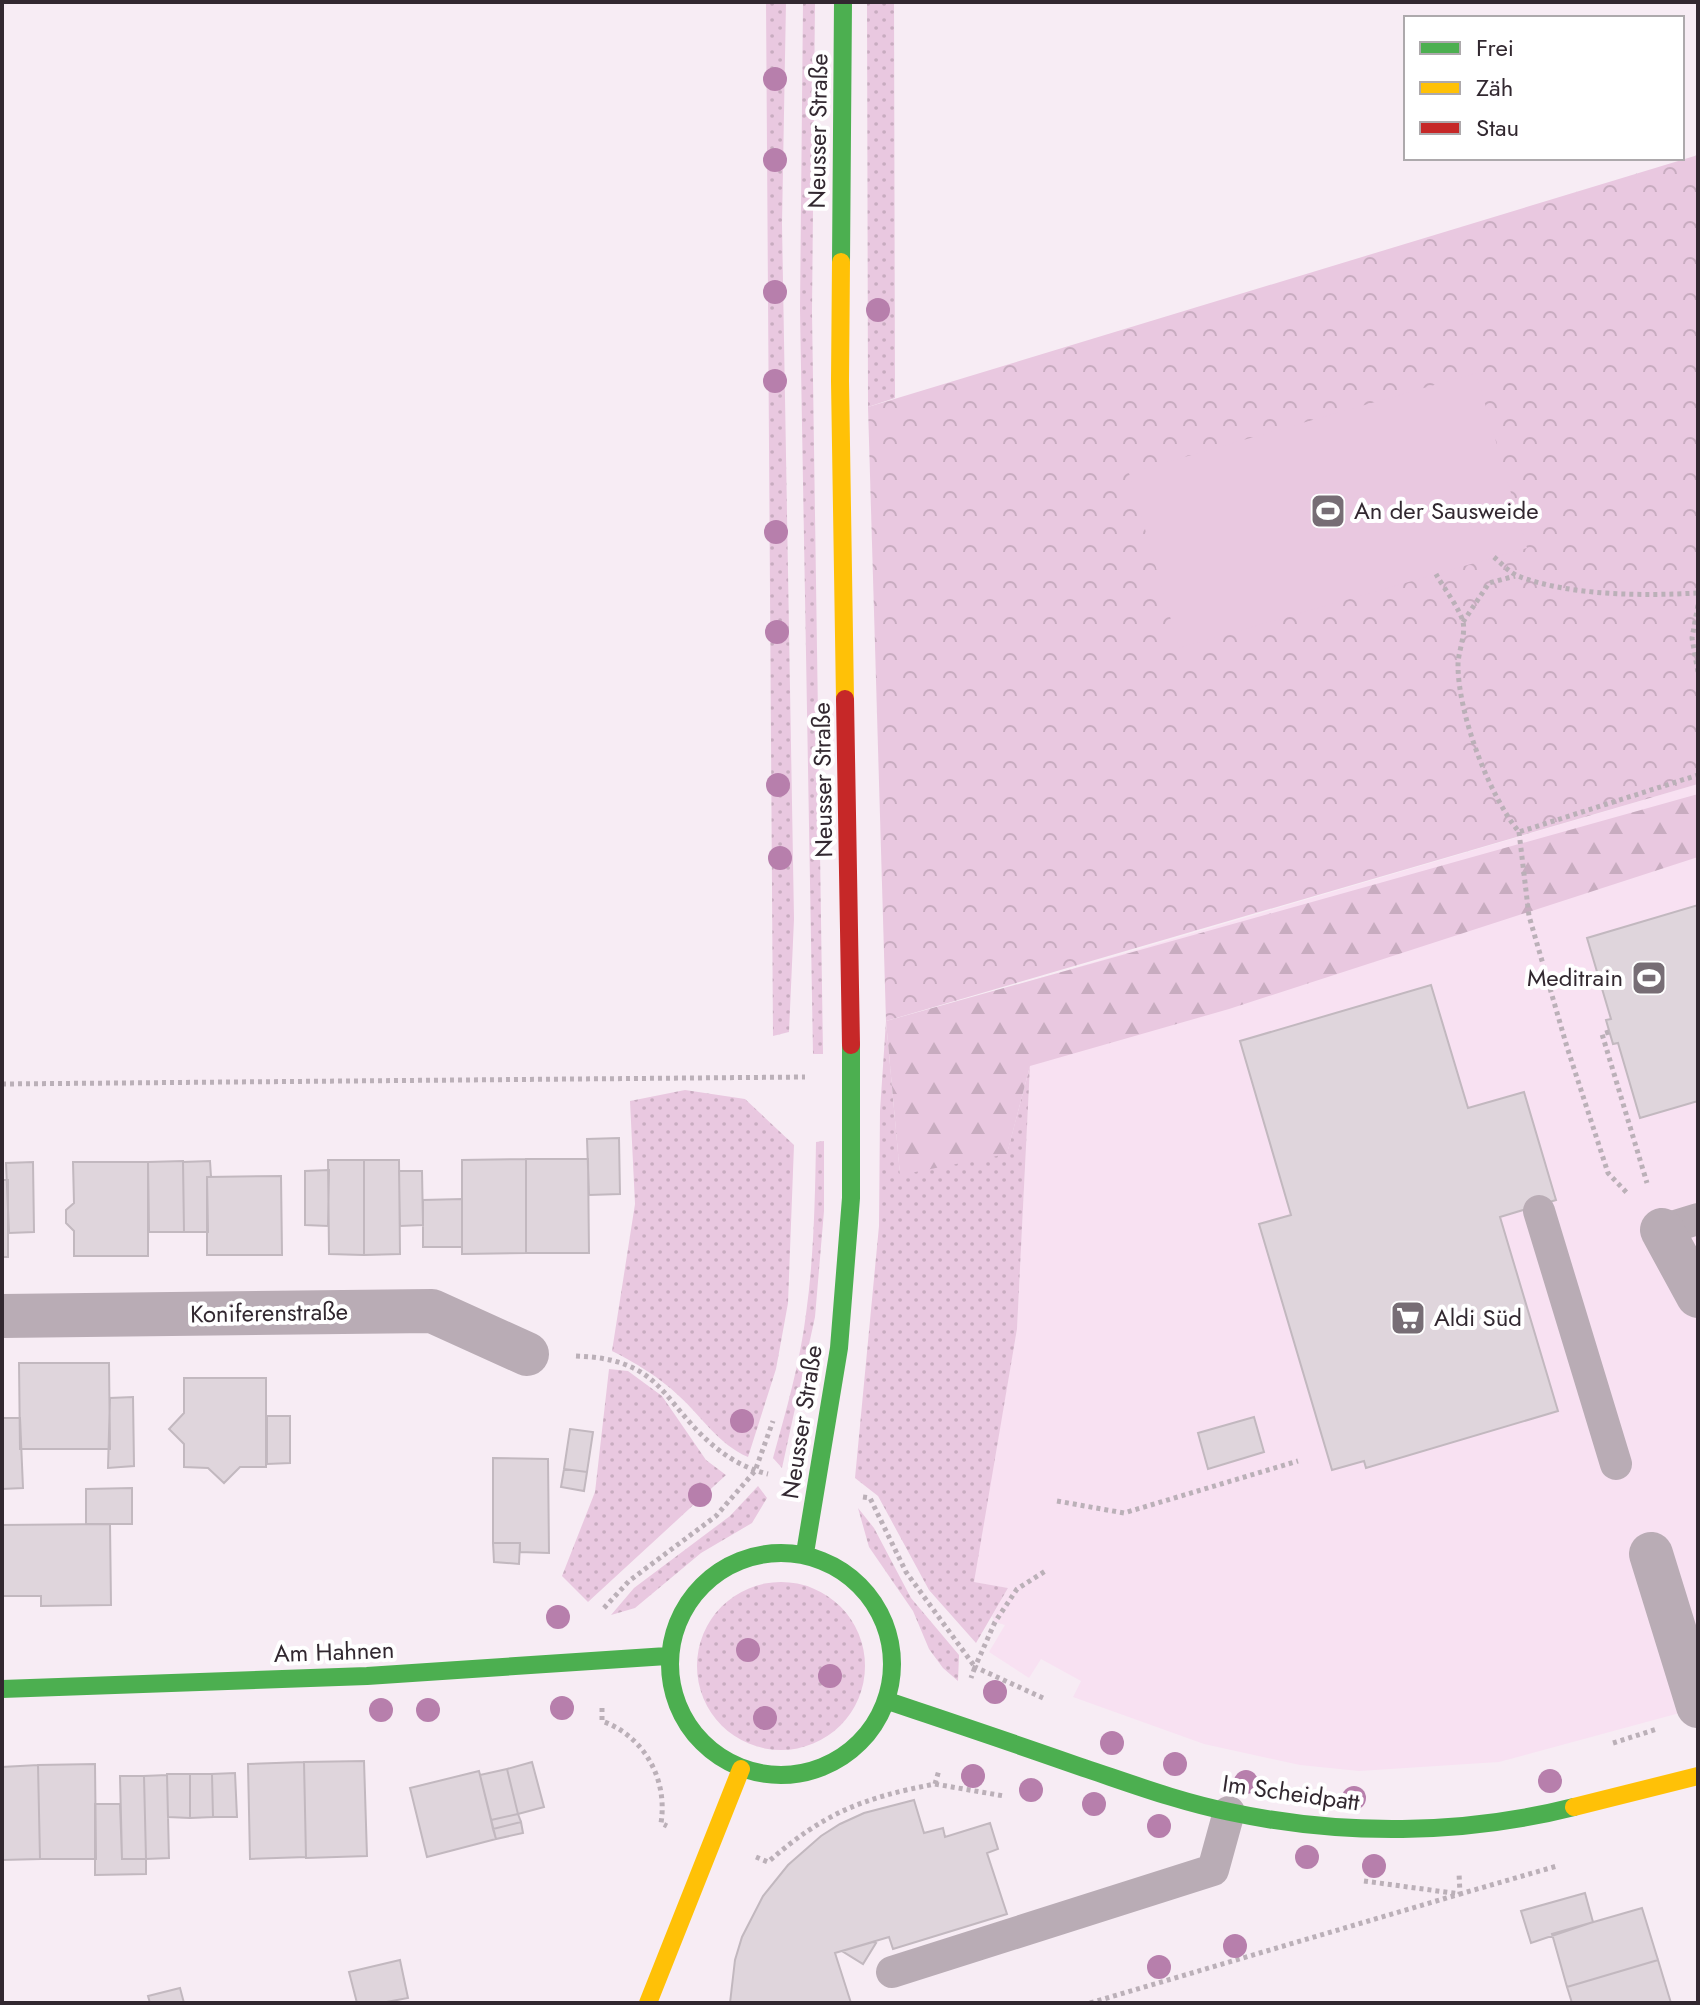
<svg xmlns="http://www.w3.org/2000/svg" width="1700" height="2005" font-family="Jost,sans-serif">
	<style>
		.built { fill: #f8e1f2 }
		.grass { fill: url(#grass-dots) }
		.forest { fill: url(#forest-firs) }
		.park { fill: url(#park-crowns) }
		.garden { fill: #e9c8e0 }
		.building { fill: #dfd5dc; stroke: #c2b8bf; stroke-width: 2 }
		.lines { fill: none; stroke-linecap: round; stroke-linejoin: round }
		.path { stroke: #bbb0b8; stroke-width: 5; stroke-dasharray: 4 4; stroke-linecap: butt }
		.lane { stroke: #b9acb5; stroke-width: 32 }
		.street { stroke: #b9acb5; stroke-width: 44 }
		.fast { stroke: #4caf50; stroke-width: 18 }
		.slow { stroke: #ffc107; stroke-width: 18 }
		.jam { stroke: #c62828; stroke-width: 18 }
		.tree { fill: #b77fac }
		.labels { text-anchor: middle; stroke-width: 8; stroke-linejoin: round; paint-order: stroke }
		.street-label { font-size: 24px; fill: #322830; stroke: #fff }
		.poi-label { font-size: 24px; fill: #322830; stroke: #fff; text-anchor: start }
	</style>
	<defs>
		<pattern id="grass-dots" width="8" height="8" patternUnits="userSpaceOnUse" patternTransform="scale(2)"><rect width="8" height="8" fill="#e9c8e0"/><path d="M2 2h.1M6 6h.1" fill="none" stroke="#c8acc0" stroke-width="1.8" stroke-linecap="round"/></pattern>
		<pattern id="forest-firs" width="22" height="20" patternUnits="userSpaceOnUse" patternTransform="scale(2)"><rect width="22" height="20" fill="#e9c8e0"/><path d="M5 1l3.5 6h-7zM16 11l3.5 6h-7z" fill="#c8acc0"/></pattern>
		<pattern id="park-crowns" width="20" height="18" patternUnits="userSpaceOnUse" patternTransform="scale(2)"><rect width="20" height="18" fill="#e9c8e0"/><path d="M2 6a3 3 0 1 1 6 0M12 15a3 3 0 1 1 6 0" fill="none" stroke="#c8acc0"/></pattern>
	</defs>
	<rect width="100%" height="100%" fill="#f7ecf4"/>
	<path class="built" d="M1698,784v924l-199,54 -140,9 -59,-6 -96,-21 -131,-47 8,-16 -40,-22 -12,19 -40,-26 16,-27 -10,-3 -3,-6 16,-28 -35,-6 44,-253 13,-263 -10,-82z"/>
	<path class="grass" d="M766,2h20l-4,222 12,695 -5,113 -16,4z
		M803,2h12l-3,310 11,742h-10l-13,-744z
		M867,2h27l1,396 -27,9z
		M886,1021l14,153 107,-21 23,-87 -13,263 -43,253 34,6 -32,55 -47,-53 -51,-94 -23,-18 24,-252 1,-115z
		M685,1090l60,9 49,46 -6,158 -12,66 -28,88c-30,-13 -46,-40 -69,-61 -20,-19 -43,-33 -67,-45l23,-147 -5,-103z
		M824,1141v70l-9,106 -33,151 -9,-10c13,-47 27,-95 33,-144 8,-57 9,-115 10,-172z
		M609,1369l19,2 34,25 44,64 20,15 -138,127 -26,-26 33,-84z
		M758,1486l9,12 -15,25 -51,30 -66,55 -24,7 23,-27 96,-72z
		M858,1508l16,20 37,70 48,57 -1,26 -15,-13 -14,-19 -16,-38 -44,-64z
		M697 1666a84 84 0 1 1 168 0a84 84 0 1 1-168 0Z"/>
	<path class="forest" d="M1698,794v63l-469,152 -199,57 -23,88 -107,21 -14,-154z"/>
	<path class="park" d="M1698,155v629l-812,237 -18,-614z"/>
	<path class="garden" d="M1476,373l51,175 -348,100 -50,-175z"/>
	<path class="building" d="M1698,905v196l-58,17 -22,-75 -5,1 -7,-24 5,-1 -24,-81z
		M1431,985l37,123 56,-16 32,108 -56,17 58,194 -192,57 -2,-7 -32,9 -73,-246 32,-9 -51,-174z
		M619,1138l1,56 -31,1 -2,-56z
		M526,1159h62l1,94h-63z
		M526,1159v94l-64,1v-94z
		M328,1160h36v95l-35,-1z
		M364,1160h35l1,94 -36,1z
		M210,1161l1,16h-4l1,55h-24l-1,-70z
		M33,1162l1,70 -25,1 -3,-70z
		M73,1162h75v94h-74v-25l-8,-8v-13l8,-7z
		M148,1162l35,-1 1,71h-35z
		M329,1170l-1,56 -23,-1v-54z
		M399,1171h23l1,54 -23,1z
		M281,1176l1,79h-75v-78z
		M2,1180h6v77h-6z
		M462,1199v48h-39v-47z
		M19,1363h90l1,86h-90z
		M184,1378h82v89h-26l-16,16 -16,-15 -24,-1v-23l-15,-15 15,-16z
		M133,1397l1,69 -26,2 2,-70z
		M267,1416h23v47l-23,1z
		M1254,1417l10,35 -56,17 -10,-36z
		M2,1418h18l3,70 -21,1z
		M570,1429l23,3 -6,40 -23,-3z
		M493,1458l55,1 1,94 -29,-1v-9h-27z
		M564,1469l23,3 -3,19 -23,-4z
		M132,1488v36h-46v-35z
		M110,1524l1,81 -70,1v-10h-39v-71z
		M493,1543h27l-1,21 -25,-2z
		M364,1761l3,95 -61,2 -2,-96z
		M304,1762l2,95 -56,2 -2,-95z
		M532,1762l12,45 -26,7 -11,-45z
		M95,1764l1,95h-56l-2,-94z
		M38,1765l2,94 -38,1v-93z
		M507,1769l11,45 -27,6 -11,-45z
		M479,1771l17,68 -69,18 -17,-69z
		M235,1773l2,44h-24l-1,-43z
		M167,1774h23v44l-22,-1z
		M190,1774h22l1,43 -23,1z
		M167,1775l2,83 -23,1 -2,-83z
		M120,1776h24l2,83h-24z
		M914,1800l10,33 19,-5 2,9 45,-14 8,26 -11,4 20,61 -114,35 -4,-12 -54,16 16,50h-121l5,-43 7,-23 21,-41 25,-31 33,-29 19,-12 24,-11z
		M95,1804h25l2,55h24v15l-51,1z
		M518,1814l3,8 -28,7 -2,-9z
		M521,1822l2,11 -27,6 -3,-10z
		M1585,1893l8,29 -62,21 -10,-32z
		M1642,1908l16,52 -91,27 -15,-53z
		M873,1942l3,1 -13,21 -21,-13z
		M400,1960l8,38 -27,5h-24l-8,-31z
		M1658,1960l13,43h-99l-5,-16z
		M180,1988l4,15h-34l-2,-7z"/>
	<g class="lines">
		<path class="path" d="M1494,557c7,6 16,16 24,19 52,20 125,20 180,17
			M1436,574c7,13 24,35 27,48 3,13 -5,30 -5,43 0,49 31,130 61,167l179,-57
			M1698,605l-6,33 6,34
			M1463,622l26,-39 26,-7
			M1519,832l10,84 38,131 41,126 20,21
			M1609,1032l-7,2 45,149
			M2,1084l803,-7
			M576,1356c21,1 41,3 61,14 21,11 34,31 49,48 22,26 48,48 82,56
			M863,1497l7,1 36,74 69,95 -4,11
			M1057,1501l67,12 174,-52
			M604,1608l25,-27 87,-65 39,-45 18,-50
			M1043,1698l-68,-31 20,-45 22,-33 30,-19
			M602,1708v13c42,15 66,58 59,102l6,3
			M1613,1743l44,-14
			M935,1784l69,12
			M756,1857l12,5c56,-49 94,-64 167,-78l4,-14
			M1364,1881l96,13 97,-28
			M1090,2003l370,-109 -1,-21"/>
		<path class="lane" d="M1539,1211l77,253
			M1662,1230l36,-11
			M892,1972l321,-102 16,-58"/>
		<path class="street" d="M1662,1230l36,66
			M2,1316l430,-5 95,43
			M1651,1554l47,152"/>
		<path class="fast" d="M841,262l2,-260
			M670 1664a111 111 0 1 1 222 0a111 111 0 1 1-222 0Z
			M805,1553l34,-205 12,-150v-153
			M2,1689l365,-13 300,-20
			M888,1701c65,22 131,44 196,67 48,16 96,34 146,44 112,24 233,23 344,-5"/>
		<path class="slow" d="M841,262l-1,119 5,318
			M1574,1807l124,-31
			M648,2003l93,-234"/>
		<path class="jam" d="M845,699l6,346"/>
	</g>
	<g class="tree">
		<circle cx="775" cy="79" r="12"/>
		<circle cx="775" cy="160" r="12"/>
		<circle cx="775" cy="292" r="12"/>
		<circle cx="878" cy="310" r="12"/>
		<circle cx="775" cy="381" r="12"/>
		<circle cx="776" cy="532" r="12"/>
		<circle cx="777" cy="632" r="12"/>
		<circle cx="778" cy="785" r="12"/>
		<circle cx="780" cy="858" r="12"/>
		<circle cx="742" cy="1421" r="12"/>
		<circle cx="700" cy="1495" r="12"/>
		<circle cx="558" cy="1617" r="12"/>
		<circle cx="748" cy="1650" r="12"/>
		<circle cx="830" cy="1676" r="12"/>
		<circle cx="995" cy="1692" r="12"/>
		<circle cx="562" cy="1708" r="12"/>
		<circle cx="381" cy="1710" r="12"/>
		<circle cx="428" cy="1710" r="12"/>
		<circle cx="765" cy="1718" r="12"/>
		<circle cx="1112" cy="1743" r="12"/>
		<circle cx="1175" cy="1764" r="12"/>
		<circle cx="973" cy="1776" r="12"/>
		<circle cx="1550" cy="1781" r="12"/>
		<circle cx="1246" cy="1782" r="12"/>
		<circle cx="1031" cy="1790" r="12"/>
		<circle cx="1354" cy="1798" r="12"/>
		<circle cx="1094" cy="1804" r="12"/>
		<circle cx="1159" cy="1826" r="12"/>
		<circle cx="1307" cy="1857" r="12"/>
		<circle cx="1374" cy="1866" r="12"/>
		<circle cx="1235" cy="1946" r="12"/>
		<circle cx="1159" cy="1967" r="12"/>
	</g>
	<defs>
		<symbol id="stadium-square" viewBox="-11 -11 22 22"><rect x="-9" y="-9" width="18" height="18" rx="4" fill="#776d75" stroke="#fff"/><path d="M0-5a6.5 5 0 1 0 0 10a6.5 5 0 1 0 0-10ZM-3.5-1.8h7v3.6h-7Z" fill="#fff"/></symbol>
		<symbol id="supermarket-square" viewBox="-11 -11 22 22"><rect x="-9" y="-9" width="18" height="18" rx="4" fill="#776d75" stroke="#fff"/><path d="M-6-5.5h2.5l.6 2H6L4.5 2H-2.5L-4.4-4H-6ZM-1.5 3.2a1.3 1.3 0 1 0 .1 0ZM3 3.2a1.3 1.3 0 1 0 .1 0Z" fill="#fff"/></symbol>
	</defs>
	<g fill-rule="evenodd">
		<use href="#stadium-square" x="1308" y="491" width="40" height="40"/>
		<use href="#stadium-square" x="1629" y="958" width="40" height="40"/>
		<use href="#supermarket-square" x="1388" y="1298" width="40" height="40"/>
	</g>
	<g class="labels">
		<g class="street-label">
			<text transform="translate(818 131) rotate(-89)" y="8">Neusser Straße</text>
			<text transform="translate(823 780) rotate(-91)" y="8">Neusser Straße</text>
			<text transform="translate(269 1313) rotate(-1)" y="8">Koniferenstraße</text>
			<text transform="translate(802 1422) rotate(-81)" y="8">Neusser Straße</text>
			<text transform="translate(334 1652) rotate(-2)" y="8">Am Hahnen</text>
			<text transform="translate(1291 1793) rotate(8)" y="8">Im Scheidpatt</text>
		</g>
		<g class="poi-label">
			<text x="1354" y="519">An der Sausweide</text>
			<text x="1623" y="986" text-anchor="end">Meditrain</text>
			<text x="1434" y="1326">Aldi Süd</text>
		</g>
	</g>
	<rect width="1700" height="2005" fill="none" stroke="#322830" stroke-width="8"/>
	<rect x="1404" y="16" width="280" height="144" fill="#ffffff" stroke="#ada9ac" stroke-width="2"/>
	<rect x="1420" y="42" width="40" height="12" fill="#4caf50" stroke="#ada9ac" stroke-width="2"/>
	<text x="1476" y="56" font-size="24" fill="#322830">Frei</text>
	<rect x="1420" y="82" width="40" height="12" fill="#ffc107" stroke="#ada9ac" stroke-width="2"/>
	<text x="1476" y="96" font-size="24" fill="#322830">Zäh</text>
	<rect x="1420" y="122" width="40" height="12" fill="#c62828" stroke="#ada9ac" stroke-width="2"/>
	<text x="1476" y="136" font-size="24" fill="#322830">Stau</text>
</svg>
